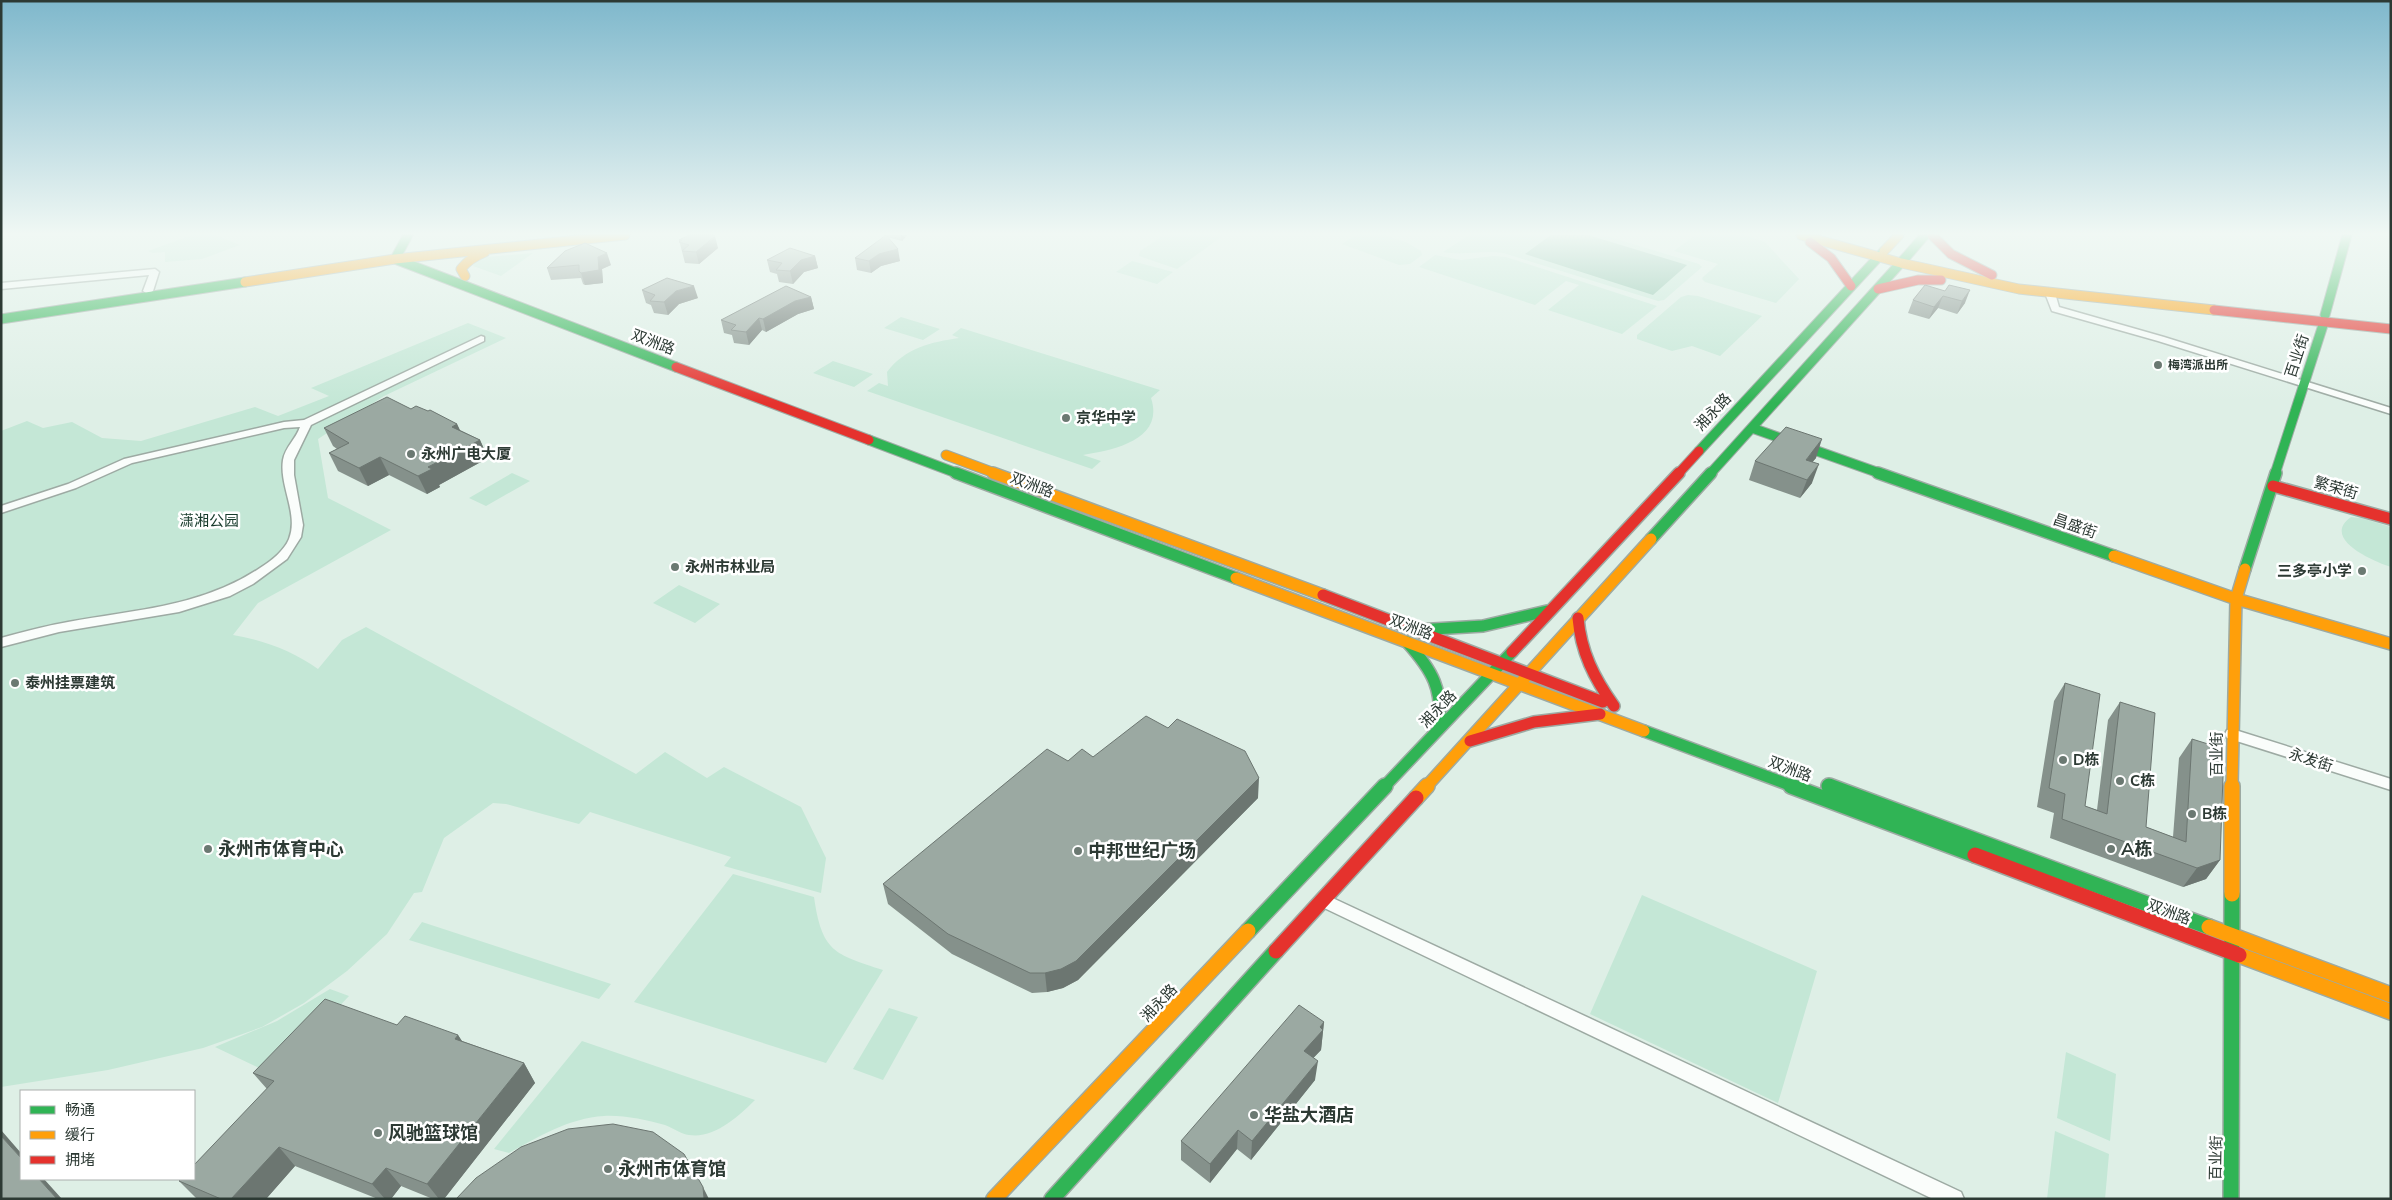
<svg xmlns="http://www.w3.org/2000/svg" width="2392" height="1200" font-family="Mulish,'Noto Sans SC',sans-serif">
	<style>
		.green { fill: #c4e7d6 }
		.water { fill: #82bda3 }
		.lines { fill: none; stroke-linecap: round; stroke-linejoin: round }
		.street-casing { stroke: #9daaa3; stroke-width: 3 }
		.fast-far2-casing { stroke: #9daaa3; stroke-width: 11 }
		.fast-far1-casing { stroke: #9daaa3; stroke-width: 14 }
		.fast-casing { stroke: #9daaa3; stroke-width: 18 }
		.slow-far2-casing { stroke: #9daaa3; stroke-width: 11 }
		.slow-far1-casing { stroke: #9daaa3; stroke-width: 14 }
		.slow-casing { stroke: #9daaa3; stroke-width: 18 }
		.jam-far2-casing { stroke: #9daaa3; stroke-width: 11 }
		.jam-far1-casing { stroke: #9daaa3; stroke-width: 14 }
		.jam-casing { stroke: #9daaa3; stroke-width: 18 }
		.street { fill: #fafdfb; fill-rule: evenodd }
		.fast-far2 { stroke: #30b455; stroke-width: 9 }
		.fast-far1 { stroke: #30b455; stroke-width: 11 }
		.fast { stroke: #30b455; stroke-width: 15 }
		.slow-far2 { stroke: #ff9f0a; stroke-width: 9 }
		.slow-far1 { stroke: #ff9f0a; stroke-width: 11 }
		.slow { stroke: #ff9f0a; stroke-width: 15 }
		.jam-far2 { stroke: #e5322d; stroke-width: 9 }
		.jam-far1 { stroke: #e5322d; stroke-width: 11 }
		.jam { stroke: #e5322d; stroke-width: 15 }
		.wall { fill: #85918b }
		.shaded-wall { fill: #6c7671 }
		.building { fill: #9ba9a2; stroke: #6c7671 }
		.poi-dot { fill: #6b7972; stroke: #fff; stroke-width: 2 }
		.labels { text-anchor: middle; stroke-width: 5; stroke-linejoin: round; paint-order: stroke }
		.far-poi-label { font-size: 12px; font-weight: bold; fill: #2d3a34; stroke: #fff; text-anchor: start }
		.street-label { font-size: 15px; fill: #2d3a34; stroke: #fff }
		.poi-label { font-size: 15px; font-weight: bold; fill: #2d3a34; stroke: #fff; text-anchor: start }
		.park-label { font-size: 15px; fill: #173a2b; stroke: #fff }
		.near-poi-label { font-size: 18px; font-weight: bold; fill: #2d3a34; stroke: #fff; text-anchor: start }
	</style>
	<rect width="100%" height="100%" fill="#deefe6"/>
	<path class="green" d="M192,235h23l25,10 -38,14 -37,3v-10l-12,1 -5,-2z
		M1164,235h60l-47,34 -38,-13 1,-5z
		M1356,235h28l22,7 15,9 1,4 -12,9 -11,1 -57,-21z
		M1469,235h134l96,29 3,3 -38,33 -6,1 -155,-48c-21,-3 -40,3 -60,-1z
		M1695,235h49l21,7 34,37 -23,24 -71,-21 -3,-3 1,-2 15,-13 -44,-13z
		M533,253l-32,23 -28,-10 2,-5 11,-4z
		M1435,255l26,5 32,-4 13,1 151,49 -35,28 -74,-24 31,-25 -13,-4 -31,24 -116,-38z
		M1132,261l41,11 -16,12 -41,-12z
		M1688,295l10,1 64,20 -42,40 -28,-10 -20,5 -35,-12v-4l44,-38z
		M901,317l39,12 -17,11 -39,-12z
		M468,323l38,15 -122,58 -66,43 10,59 63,32 -133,73 -25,32c30,5 60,16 85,34l24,-29 24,-13 270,147 29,-22 42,26 17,-11 77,40 25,51 -5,35 -97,-27 7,-9 -141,-45 -11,12 -73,-20 -13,-1 -49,35 -22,54 -8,1 -27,41 -40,37 -43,32 -42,24 -59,21 -95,22 -107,17v-656l26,-10 16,7 29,-6 30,16 39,3 114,-34 23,9 51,-20 -18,-8z
		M961,328l199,62 -9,8c14,42 -38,52 -68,57l18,6 -9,8 -225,-78 12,-8 9,3 -1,-14c18,-24 44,-30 72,-34l-7,-3z
		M833,361l40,13 -19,13 -41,-14z
		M512,473l18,8 -44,25 -17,-8z
		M2351,517l10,1 30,9v40c-16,-5 -71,-28 -40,-50z
		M679,585l41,19 -25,19 -42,-20z
		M733,874l81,23c8,55 20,57 69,73l-57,93 -192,-61z
		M1642,895l175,76 -39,132 -188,-89z
		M422,922l189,62 -12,15 -190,-59z
		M330,989l19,7 -75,79 -59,-28 62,-26z
		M889,1008l29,9 -35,63 -30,-11z
		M582,1041l173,59c-16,16 -41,39 -66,35 -8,-1 -16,-7 -24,-10 -19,-5 -41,-10 -61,-9 -35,2 -66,21 -95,37l-15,-4z
		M2066,1052l50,22 -6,67 -53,-23z
		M2055,1131l54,23 -4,45h-58z"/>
	<path class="water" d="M1551,235h37l99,30 -34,30 -128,-41z"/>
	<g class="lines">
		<defs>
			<path id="street" d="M155,269l4,3 -6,19 -5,3 -5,-3 6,-16 -148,14v-6z
				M2050,290l5,3 4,14 105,30 227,71v6l-233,-73 -106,-30 -7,-18z
				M481,336l3,1v4l-173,84 -17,35v15l9,50 -2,12 -14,22 -34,25 -23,12 -51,16 -120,20 -58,15v-9c22,-6 44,-12 67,-16 66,-12 134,-15 192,-54 11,-7 24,-17 29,-29 10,-25 -10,-53 -6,-79 2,-13 13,-21 17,-33l-16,1 -152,35 -56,25 -75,25v-7l67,-22 56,-25 160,-37 20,-2z
				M2232,729l159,50v11l-164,-52 -2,-4 2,-4z
				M1324,894l637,298 3,7h-31l-615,-294 -2,-5 2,-5z"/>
			<path id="fast-far2" d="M1906,257l19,-22
				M395,259l281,108
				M395,259l13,-24
				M2325,315l22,-80
				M1,319l244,-37
				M1752,428l130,46
				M869,440l90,34
				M1699,451l185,-200
				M1710,474l196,-217
				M2275,474l49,-152"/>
			<path id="fast-far1" d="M956,473l280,105
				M1878,473l236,83
				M1651,539l60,-66
				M2245,569l31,-96
				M1417,630l66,-4 64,-15
				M1407,642c26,29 36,47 32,87
				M1644,731l151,56
				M1828,786l4,1
				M1384,787l128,-135"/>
			<path id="fast" d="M1791,786l184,69
				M1829,786l380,141
				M1248,931l137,-145
				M1052,1199l224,-248
				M2231,1199l1,-305"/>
			<path id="slow-far2" d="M1801,235l100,28 118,26 195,21
				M1884,251l15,-16
				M465,276l-4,-7c6,-8 14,-13 24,-17
				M245,282l150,-23 230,-24
				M946,455l51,19"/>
			<path id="slow-far1" d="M993,473l330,122
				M2114,556l122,43 155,45
				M1236,578l408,153
				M1426,787l225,-248
				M2232,787l4,-188 9,-30"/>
			<path id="slow" d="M2232,786v108
				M1416,798l11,-12
				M2209,927l182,68
				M2239,955l152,57
				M994,1199l254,-268"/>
			<path id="jam-far2" d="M1932,235l19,19 41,21
				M1810,242l21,16 20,28
				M1878,289l40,-9h23
				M2214,310l177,19
				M676,367l193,73
				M1678,474l21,-23"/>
			<path id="jam-far1" d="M2273,486l118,33
				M1323,595l280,107
				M1578,618c3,34 16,60 36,88
				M1512,652l167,-179
				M1470,741l64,-19 66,-8"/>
			<path id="jam" d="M1975,855l264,100
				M1276,951l140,-153"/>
		</defs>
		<use href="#street" class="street-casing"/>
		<use href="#fast-far2" class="fast-far2-casing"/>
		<use href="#fast-far1" class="fast-far1-casing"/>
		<use href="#fast" class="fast-casing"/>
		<use href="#slow-far2" class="slow-far2-casing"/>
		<use href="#slow-far1" class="slow-far1-casing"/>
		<use href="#slow" class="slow-casing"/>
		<use href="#jam-far2" class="jam-far2-casing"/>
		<use href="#jam-far1" class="jam-far1-casing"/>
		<use href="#jam" class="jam-casing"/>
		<use href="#street" class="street"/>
		<use href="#fast-far2" class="fast-far2"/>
		<use href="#fast-far1" class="fast-far1"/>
		<use href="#fast" class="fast"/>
		<use href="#slow-far2" class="slow-far2"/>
		<use href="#slow-far1" class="slow-far1"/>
		<use href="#slow" class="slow"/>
		<use href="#jam-far2" class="jam-far2"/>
		<use href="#jam-far1" class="jam-far1"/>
		<use href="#jam" class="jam"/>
	</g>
	<path class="wall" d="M883,235h24l-5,6 -15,-4 13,24 -19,5 -10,7 -14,-3 -2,-12 31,-22z
		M679,240l39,8 -19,16 -14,-1z
		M565,251l46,14 -9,4 1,14 -18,2 -2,-1 -2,-6 -30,2 -4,-12z
		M815,256l3,12 -14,4 -11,12 -14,-2 -2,-8 -7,-2 -3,-12z
		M642,290l56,8 -19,6 -11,11 -14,-2 -3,-8 -5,-2z
		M1945,291l20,12 -8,11 -19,-6 -9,11 -21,-6 5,-13z
		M811,297l3,12 -16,5 -32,18 -4,-2 -13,15 -15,-2 -2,-8 -8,-2 -3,-13z
		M411,409l46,15 3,6 20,10 8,18 -49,27 1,2 -13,7 -38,-19 -21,11 -30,-15 -9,-18 8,-4 -4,-3 -9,-18z
		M1816,458l-4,4v21l-12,15 -51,-18 6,-19z
		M2065,683l20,123 12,4 11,-90 12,-18 26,125 27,10 6,-79 13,-19 28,121 -14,19 -23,8 -133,-49 4,-25 -17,-6 17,-106z
		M1068,761l190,37 -180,182 -15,8 -16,4 -15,1 -80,-39 -64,-50 -5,-20z
		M1324,1022l-3,28 -8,8 2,22 -64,80 -14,-11 -27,34 -29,-23v-19z
		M397,1025l61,10 4,6 62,22 11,20 -91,116h-11l-32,-13 -10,13h-13l-83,-33 -29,33h-69l-18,-18 88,-92 -14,-16z"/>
	<path class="shaded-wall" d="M901,235h6l-5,6z
		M715,236l3,12 -19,16 -3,-12z
		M898,249l2,12 -19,5 -10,7 -2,-12 10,-7z
		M607,253l4,12 -9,4 1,14 -18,2 -4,-12 17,-16z
		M815,256l3,12 -14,4 -11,12 -3,-13 11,-11z
		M694,286l4,12 -19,6 -11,11 -4,-13 12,-11z
		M1970,290l-5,13 -8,11 5,-13z
		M1943,296l-5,12 -9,11 5,-12z
		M811,297l3,12 -16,5 -32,18 -3,-13 32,-18z
		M759,318l3,12 -13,15 -3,-13z
		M457,424l8,18 -13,-15z
		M1822,439l-6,19 -17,20 7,-18z
		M480,440l8,18 -49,27 1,2 -13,7 -9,-18 10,-9z
		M380,457l9,18 -21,11 -9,-18z
		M1819,464l-7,19 -12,15 7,-18z
		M1259,778l-1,20 -180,182 -15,8 -16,4 -2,-19z
		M2220,860l-14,19 -23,8 14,-19z
		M1324,1022l-3,28 -19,20 2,-19z
		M458,1035l12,19 -15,-15z
		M1318,1061l-3,19 -64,80 1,-19z
		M524,1063l11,20 -91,116h-5l-12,-15z
		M1,1130l20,23v5l-20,-22z
		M1238,1130l-1,19 -27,34v-19z
		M279,1147l16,19 -29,33h-35z
		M386,1168l15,18 -10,13h-6l-13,-15z
		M39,1179h5l18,20h-5z
		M703,1187l6,12h-5z"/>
	<path class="building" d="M689,235h23l3,1 -19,16 -14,-1 7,-6 -10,-3 3,-2h-3z
		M886,235l12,14 -19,5 -10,7 -14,-3z
		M585,243l22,10 -9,4 1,13 -18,3 -2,-2v-6l-32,3 18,-17z
		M790,248l25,8 -14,4 -11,11 -14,-1 6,-7 -15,-3z
		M667,278l27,8 -18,5 -12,11 -14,-1 5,-6 -13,-5z
		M1925,285l20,6 4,-6 21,5 -8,11 -19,-5 -9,11 -21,-7z
		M786,286l25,11 -16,4 -32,18 -4,-1 -13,14 -15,-2 5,-5 -15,-5z
		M387,397l24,12 5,-3 12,5 2,-1 27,14 -5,3 28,13 -52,27 4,2 -14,7 -38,-19 -21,11 -30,-15 20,-10 -25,-15z
		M1786,427l36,12 -16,21 13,4 -12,16 -52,-19z
		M2065,683l35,11 -15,112 22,8 13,-112 35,11 -9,114 40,15 6,-103 32,10 -4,111 -23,8 -135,-49 3,-25 -16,-6z
		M1146,716l22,12 9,-9 68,32 14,27 -183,183 -15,8 -16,4h-15l-82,-39 -65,-50 164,-135 21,12 14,-12 11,8z
		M325,999l72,26 8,-9 53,19 -3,4 69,24 -97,121 -41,-16 -14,16 -93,-37 -48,52h-10l-42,-18 2,-2h13v-14l80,-84 -21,-8z
		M1299,1005l25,17 -4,5 3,3 -19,21 14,10 -66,80 -14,-11 -28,34 -29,-23z
		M613,1124l40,8 31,22 19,33 1,12h-248l20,-21 45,-31 47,-18z
		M1,1136l20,22v21h18l18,20h-56z"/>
	<linearGradient id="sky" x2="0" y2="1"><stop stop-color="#7fb8cc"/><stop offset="0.58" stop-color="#f0f8f4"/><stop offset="1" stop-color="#f0f8f4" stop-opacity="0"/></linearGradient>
	<rect width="2392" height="403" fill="url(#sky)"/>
	<g class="poi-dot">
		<circle cx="2158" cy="365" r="5"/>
		<circle cx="1066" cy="418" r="5"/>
		<circle cx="411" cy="454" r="5"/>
		<circle cx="675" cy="567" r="5"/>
		<circle cx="2362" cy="571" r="5"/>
		<circle cx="15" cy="683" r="5"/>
		<circle cx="2063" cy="760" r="5"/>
		<circle cx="2120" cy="781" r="5"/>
		<circle cx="2192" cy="814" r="5"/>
		<circle cx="208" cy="849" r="5"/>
		<circle cx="2111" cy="849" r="5"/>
		<circle cx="1078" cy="851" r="5"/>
		<circle cx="1254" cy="1115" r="5"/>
		<circle cx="378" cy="1133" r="5"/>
		<circle cx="608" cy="1169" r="5"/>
	</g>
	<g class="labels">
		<g class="far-poi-label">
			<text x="2168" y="369">梅湾派出所</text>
		</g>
		<g class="street-label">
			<text transform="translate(653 342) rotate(21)" y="5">双洲路</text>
			<text transform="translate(2297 356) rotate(-72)" y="5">百业街</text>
			<text transform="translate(1713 412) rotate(-47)" y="5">湘永路</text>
			<text transform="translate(1032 485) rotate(21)" y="5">双洲路</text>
			<text transform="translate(2336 488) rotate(16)" y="5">繁荣街</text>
			<text transform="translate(2075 526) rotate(19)" y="5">昌盛街</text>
			<text transform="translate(1411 627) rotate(21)" y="5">双洲路</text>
			<text transform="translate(1438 709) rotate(-46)" y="5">湘永路</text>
			<text transform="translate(2217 754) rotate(-90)" y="5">百业街</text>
			<text transform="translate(2311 760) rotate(18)" y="5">永发街</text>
			<text transform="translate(1790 769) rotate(21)" y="5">双洲路</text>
			<text transform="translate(2169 912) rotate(21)" y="5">双洲路</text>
			<text transform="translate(1159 1003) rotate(-47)" y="5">湘永路</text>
			<text transform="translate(2216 1158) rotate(-89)" y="5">百业街</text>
		</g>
		<g class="poi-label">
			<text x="1076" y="423">京华中学</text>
			<text x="421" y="459">永州广电大厦</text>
			<text x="685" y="572">永州市林业局</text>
			<text x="2352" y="576" text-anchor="end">三多亭小学</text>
			<text x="25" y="688">泰州挂票建筑</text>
			<text x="2073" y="765">D栋</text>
			<text x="2130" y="786">C栋</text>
			<text x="2202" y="819">B栋</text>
		</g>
		<g class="park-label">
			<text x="209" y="526">潇湘公园</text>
		</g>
		<g class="near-poi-label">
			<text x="218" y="855">永州市体育中心</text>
			<text x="2121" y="855">A栋</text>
			<text x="1088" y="857">中邦世纪广场</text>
			<text x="1264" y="1121">华盐大酒店</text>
			<text x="388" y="1139">风驰篮球馆</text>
			<text x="618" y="1175">永州市体育馆</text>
		</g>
	</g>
	<rect width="2392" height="1200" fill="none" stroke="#2d3a34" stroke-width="5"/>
	<rect x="20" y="1090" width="175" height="90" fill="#ffffff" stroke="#abb0ae"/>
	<rect x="30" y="1106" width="25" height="8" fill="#30b455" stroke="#abb0ae"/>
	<text x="65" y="1115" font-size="15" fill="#2d3a34">畅通</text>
	<rect x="30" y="1131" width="25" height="8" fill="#ff9f0a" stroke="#abb0ae"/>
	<text x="65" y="1140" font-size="15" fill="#2d3a34">缓行</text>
	<rect x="30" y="1156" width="25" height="8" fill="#e5322d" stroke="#abb0ae"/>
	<text x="65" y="1165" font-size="15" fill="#2d3a34">拥堵</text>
</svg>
